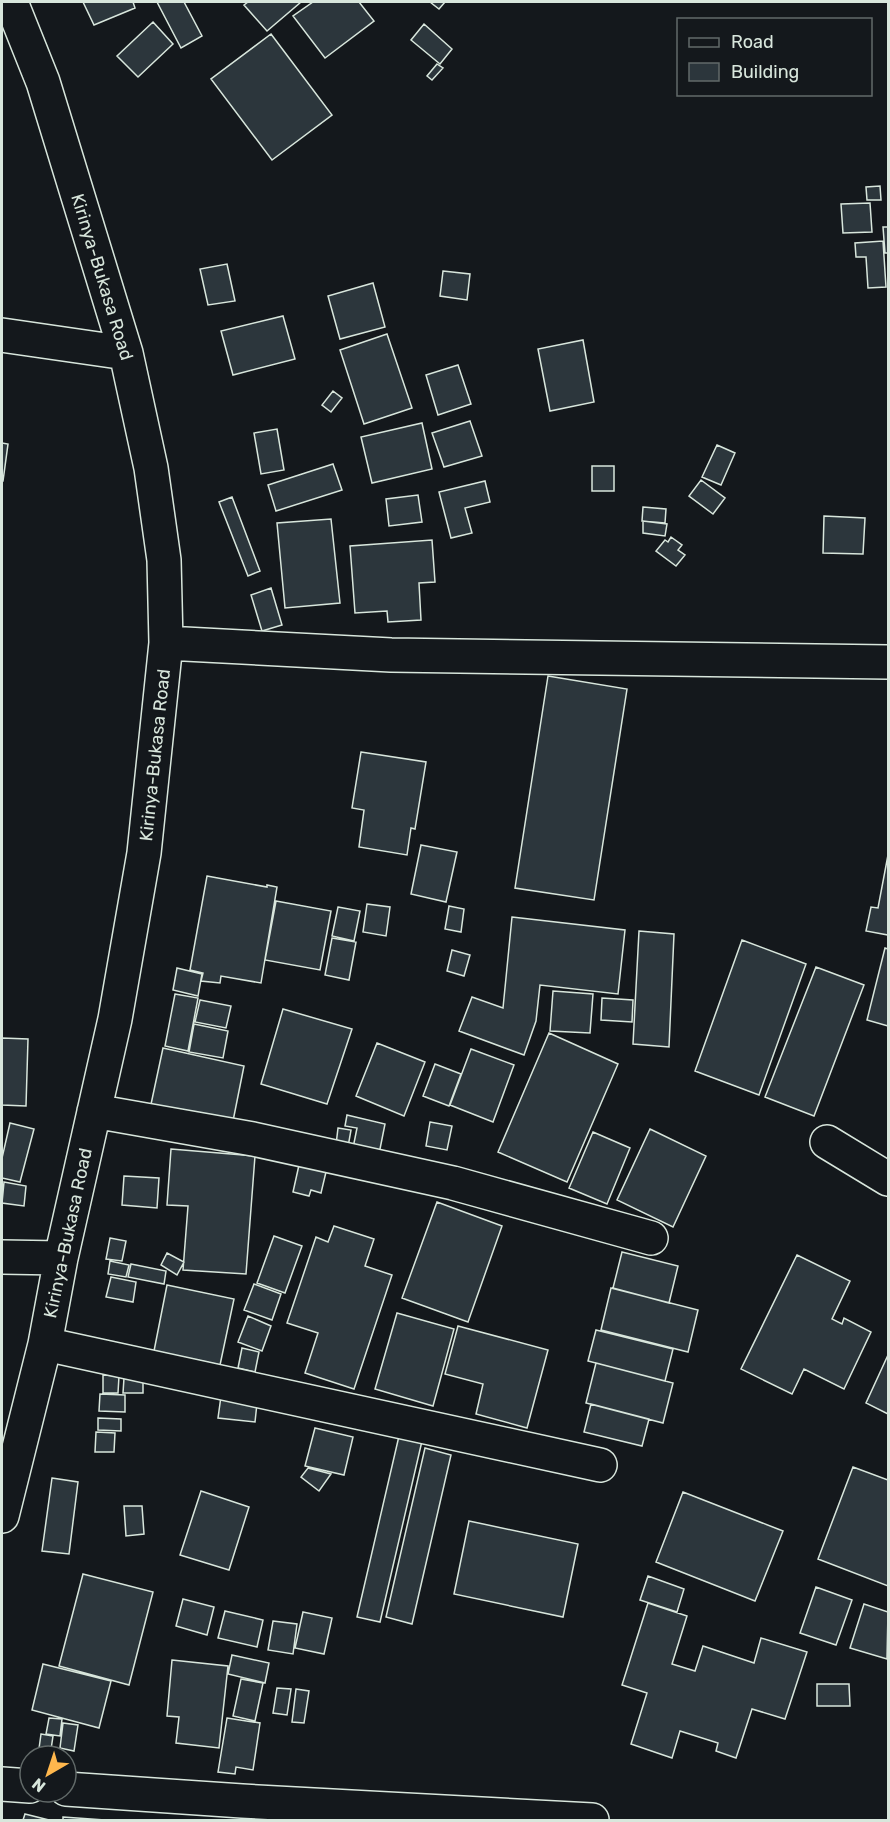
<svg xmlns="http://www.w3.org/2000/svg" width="890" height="1822" font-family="Rubik,sans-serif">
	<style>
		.building { fill: #2c363c; stroke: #d8e6dc; stroke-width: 1.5 }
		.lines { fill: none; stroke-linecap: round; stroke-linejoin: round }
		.minor-casing { stroke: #d8e6dc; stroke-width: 36 }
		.minor { stroke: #14181c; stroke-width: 33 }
		.labels { text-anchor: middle; stroke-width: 4.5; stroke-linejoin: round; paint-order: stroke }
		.street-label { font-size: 18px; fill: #d8e6dc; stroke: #14181c }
	</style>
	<rect width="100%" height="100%" fill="#14181c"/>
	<path class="building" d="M83,2h50l2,6 -41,17z
		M157,2h27l18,34 -21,12z
		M248,2h53l-34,29 -23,-26z
		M313,2h46l15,19 -49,37 -32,-42z
		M430,2h15l-6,7z
		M153,22l20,22 -35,33 -21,-21z
		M424,24l28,25 -12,15 -29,-24z
		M271,34l61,81 -60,45 -61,-81z
		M437,64l6,4 -11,12 -5,-4z
		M880,186l1,14h-14l-1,-13z
		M870,203l2,29 -29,1 -2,-29z
		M883,227h5v26h-3z
		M883,241l3,46 -18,1 -2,-31h-10l-1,-14z
		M227,264l8,37 -27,4 -8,-36z
		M443,271l27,3 -3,26 -27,-4z
		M373,283l12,44 -45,12 -12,-43z
		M283,316l12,43 -62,16 -12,-44z
		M387,334l25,74 -48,16 -24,-74z
		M583,340l11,62 -44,9 -12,-62z
		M458,365l13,39 -33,11 -12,-40z
		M333,391l9,7 -11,14 -9,-7z
		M470,421l12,35 -38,11 -12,-34z
		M422,423l10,46 -60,14 -11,-46z
		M277,429l7,41 -23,4 -7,-41z
		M2,443l6,1 -5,37h-1z
		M717,445l18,8 -14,32 -19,-8z
		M333,464l9,26 -66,21 -8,-26z
		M592,466h22v25h-22z
		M701,480l24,18 -12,16 -24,-18z
		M485,481l5,21 -25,6 7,25 -21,5 -12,-46z
		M418,495l4,27 -33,4 -3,-27z
		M232,497l28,74 -12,5 -29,-74z
		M643,507l23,2 -1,14 -23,-2z
		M824,516l41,2 -2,36 -40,-1z
		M331,519l9,84 -55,5 -8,-85z
		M643,521l24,3 -2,12 -22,-3z
		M671,537l11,8 -4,5 7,5 -9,11 -20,-15 9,-11 3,2z
		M432,540l3,42 -16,1 2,37 -33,2 -1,-11 -32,2 -5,-67z
		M271,588l11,37 -20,6 -11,-36z
		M548,676l79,13 -33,211 -79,-12z
		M361,752l65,10 -11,67 -4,-1 -4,27 -48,-8 5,-37 -12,-2z
		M421,845l36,7 -11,50 -35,-8z
		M888,855v80l-22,-4 5,-24 7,1z
		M207,876l60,11v-2l10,2 -16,96 -40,-7 -1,7 -19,-2 2,-8 -13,-3z
		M276,901l55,10 -11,59 -55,-10z
		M367,904l23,3 -4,29 -23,-4z
		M449,906l15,3 -3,23 -16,-3z
		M338,907l22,4 -6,30 -22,-5z
		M512,917l113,13 -7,64 -78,-9 -4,36 -12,34 -65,-24 13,-34 31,11z
		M639,931l35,3 -5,113 -36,-3z
		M332,938l24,4 -7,38 -24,-5z
		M742,940l64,24 -47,131 -64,-24z
		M885,948l3,1v77l-21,-6z
		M452,950l18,5 -6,21 -17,-5z
		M816,967l48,18 -50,131 -49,-19z
		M177,968l25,6 -4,22 -25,-6z
		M553,991l40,3 -3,39 -40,-2z
		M175,994l23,4 -10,53 -23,-5z
		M602,998l31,2 -1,22 -31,-2z
		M200,1000l31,6 -5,22 -31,-6z
		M283,1009l69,20 -25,75 -66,-20z
		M194,1024l34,7 -5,27 -34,-6z
		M549,1033l69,31 -51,118 -69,-30z
		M2,1038l26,1 -2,67 -24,-1z
		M377,1043l48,19 -21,54 -48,-20z
		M163,1048l81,18 -12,60 -82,-17z
		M471,1049l43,16 -21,57 -43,-17z
		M435,1064l26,10 -12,32 -26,-10z
		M347,1115l38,9 -7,35 -26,-6 5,-25 -12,-2z
		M430,1122l22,4 -5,24 -21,-4z
		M10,1123l24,6 -14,53 -18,-4v-20z
		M338,1128l13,2 -3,17 -12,-2z
		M650,1129l56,27 -33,71 -56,-27z
		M593,1132l37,16 -23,56 -38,-16z
		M171,1149l84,7 -9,118 -63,-4 5,-64 -21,-1z
		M299,1165l27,7 -5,21 -10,-3 -2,6 -16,-4z
		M124,1176l35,2 -2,30 -35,-3z
		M4,1182l22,4 -2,20 -22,-3z
		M437,1202l65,24 -34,96 -66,-24z
		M334,1226l40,13 -9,27 27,9 -38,114 -49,-16 13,-40 -31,-10 29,-86 12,5z
		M274,1236l28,10 -17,47 -28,-10z
		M110,1238l16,3 -4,20 -16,-2z
		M622,1252l56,14 -9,37 -56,-15z
		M167,1253l17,9 -7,13 -16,-10z
		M797,1255l53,26 -18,38 10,5 2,-6 27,14 -27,57 -40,-20 -12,25 -51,-25z
		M110,1261l19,4 -3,12 -18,-3z
		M131,1264l35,7 -2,13 -36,-7z
		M111,1277l25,5 -3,20 -27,-5z
		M254,1284l27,10 -9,26 -28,-10z
		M167,1285l67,14 -14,66 -66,-14z
		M611,1288l87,22 -10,42 -87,-22z
		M397,1313l57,16 -21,77 -58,-17z
		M248,1316l23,10 -9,25 -24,-9z
		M458,1326l90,24 -21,78 -51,-14 7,-30 -38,-10z
		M596,1330l77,19 -8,32 -77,-20z
		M242,1348l17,4 -4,20 -17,-4z
		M888,1355v59l-22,-11z
		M596,1363l77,20 -10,40 -77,-20z
		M103,1375l16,1 -1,17h-15z
		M124,1378h19v15h-20z
		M222,1389l36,5 -3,28 -37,-4z
		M100,1394l25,1v17l-26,-1z
		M591,1404l58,15 -7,27 -58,-14z
		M98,1418l23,1v12l-23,-1z
		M315,1428l38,9 -9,38 -39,-9z
		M96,1432l19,1 -1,19h-19z
		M399,1436l23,5 -42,181 -23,-5z
		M425,1448l26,7 -39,169 -26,-7z
		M853,1467l35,13v106l-70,-27z
		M308,1468l23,6 -12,17 -18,-14z
		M52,1478l26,4 -9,72 -27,-3z
		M201,1491l48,16 -20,63 -49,-15z
		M683,1492l100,39 -28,70 -99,-39z
		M124,1506h18l2,28 -18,2z
		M469,1521l109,23 -15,73 -109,-23z
		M83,1574l70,18 -24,93 -70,-19z
		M648,1576l36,13 -7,23 -37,-12z
		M816,1587l36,13 -16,45 -36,-12z
		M183,1599l31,8 -7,28 -31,-9z
		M648,1603l39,13 -15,48 23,7 8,-25 51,17 7,-25 46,14 -22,67 -33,-10 -16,49 -20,-7 2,-8 -38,-12 -8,27 -41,-14 16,-51 -25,-8z
		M864,1604l24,8 -1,47 -37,-11z
		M225,1611l38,9 -6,27 -39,-9z
		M303,1612l29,6 -8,36 -29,-6z
		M273,1621l24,3 -4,30 -25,-4z
		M232,1655l37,8 -4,20 -37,-9z
		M172,1660l56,6 -9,82 -43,-5 3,-26 -12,-1z
		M43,1664l68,17 -12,47 -67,-18z
		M241,1679l22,4 -8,38 -22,-5z
		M817,1684h32l1,22h-33z
		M277,1688l14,1 -4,26 -14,-2z
		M296,1689l13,2 -5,32 -12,-1z
		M49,1718l13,1 -2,17 -14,-2z
		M227,1718l33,5 -7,47 -17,-3 -1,7 -17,-2z
		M63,1723l15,2 -4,26 -14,-3z
		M41,1734l12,2 -3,20h-12z
		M25,1814l24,6h-26z
		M63,1817l42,3h-42z"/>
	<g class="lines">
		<defs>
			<path id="minor" d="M2,335l124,18
				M166,643l225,12 497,7
				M94,1111l159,28 200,44 198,55
				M827,1142l61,37
				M2,1257l59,1
				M45,1344l555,121
				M2,1516l43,-172 16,-86 54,-239 29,-166 22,-210 -2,-83 -13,-92 -25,-115 -83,-271 -32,-80
				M2,1784l28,2
				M66,1789l176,12 350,19"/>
		</defs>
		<use href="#minor" class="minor-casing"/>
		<use href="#minor" class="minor"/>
	</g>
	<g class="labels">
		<g class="street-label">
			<text transform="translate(102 277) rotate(73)" y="6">Kirinya-Bukasa Road</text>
			<text transform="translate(155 755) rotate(-84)" y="6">Kirinya-Bukasa Road</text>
			<text transform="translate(68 1233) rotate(-78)" y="6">Kirinya-Bukasa Road</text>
		</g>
	</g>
	<rect width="890" height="1822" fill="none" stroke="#d8e6dc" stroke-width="6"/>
	<rect x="677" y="18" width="195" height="78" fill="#14181c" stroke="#626a69" stroke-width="1.5"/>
	<rect x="689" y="38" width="30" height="9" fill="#14181c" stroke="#626a69" stroke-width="1.5"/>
	<text x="731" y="48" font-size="18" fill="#d8e6dc">Road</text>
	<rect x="689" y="63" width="30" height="18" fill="#2c363c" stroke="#626a69" stroke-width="1.5"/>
	<text x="731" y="78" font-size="18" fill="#d8e6dc">Building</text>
	<g transform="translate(48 1774) rotate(219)"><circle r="28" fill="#14181c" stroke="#626a69" stroke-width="1.5"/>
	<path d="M0-4.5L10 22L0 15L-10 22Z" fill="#ffb74d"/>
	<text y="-9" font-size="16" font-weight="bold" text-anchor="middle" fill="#d8e6dc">N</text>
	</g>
</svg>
